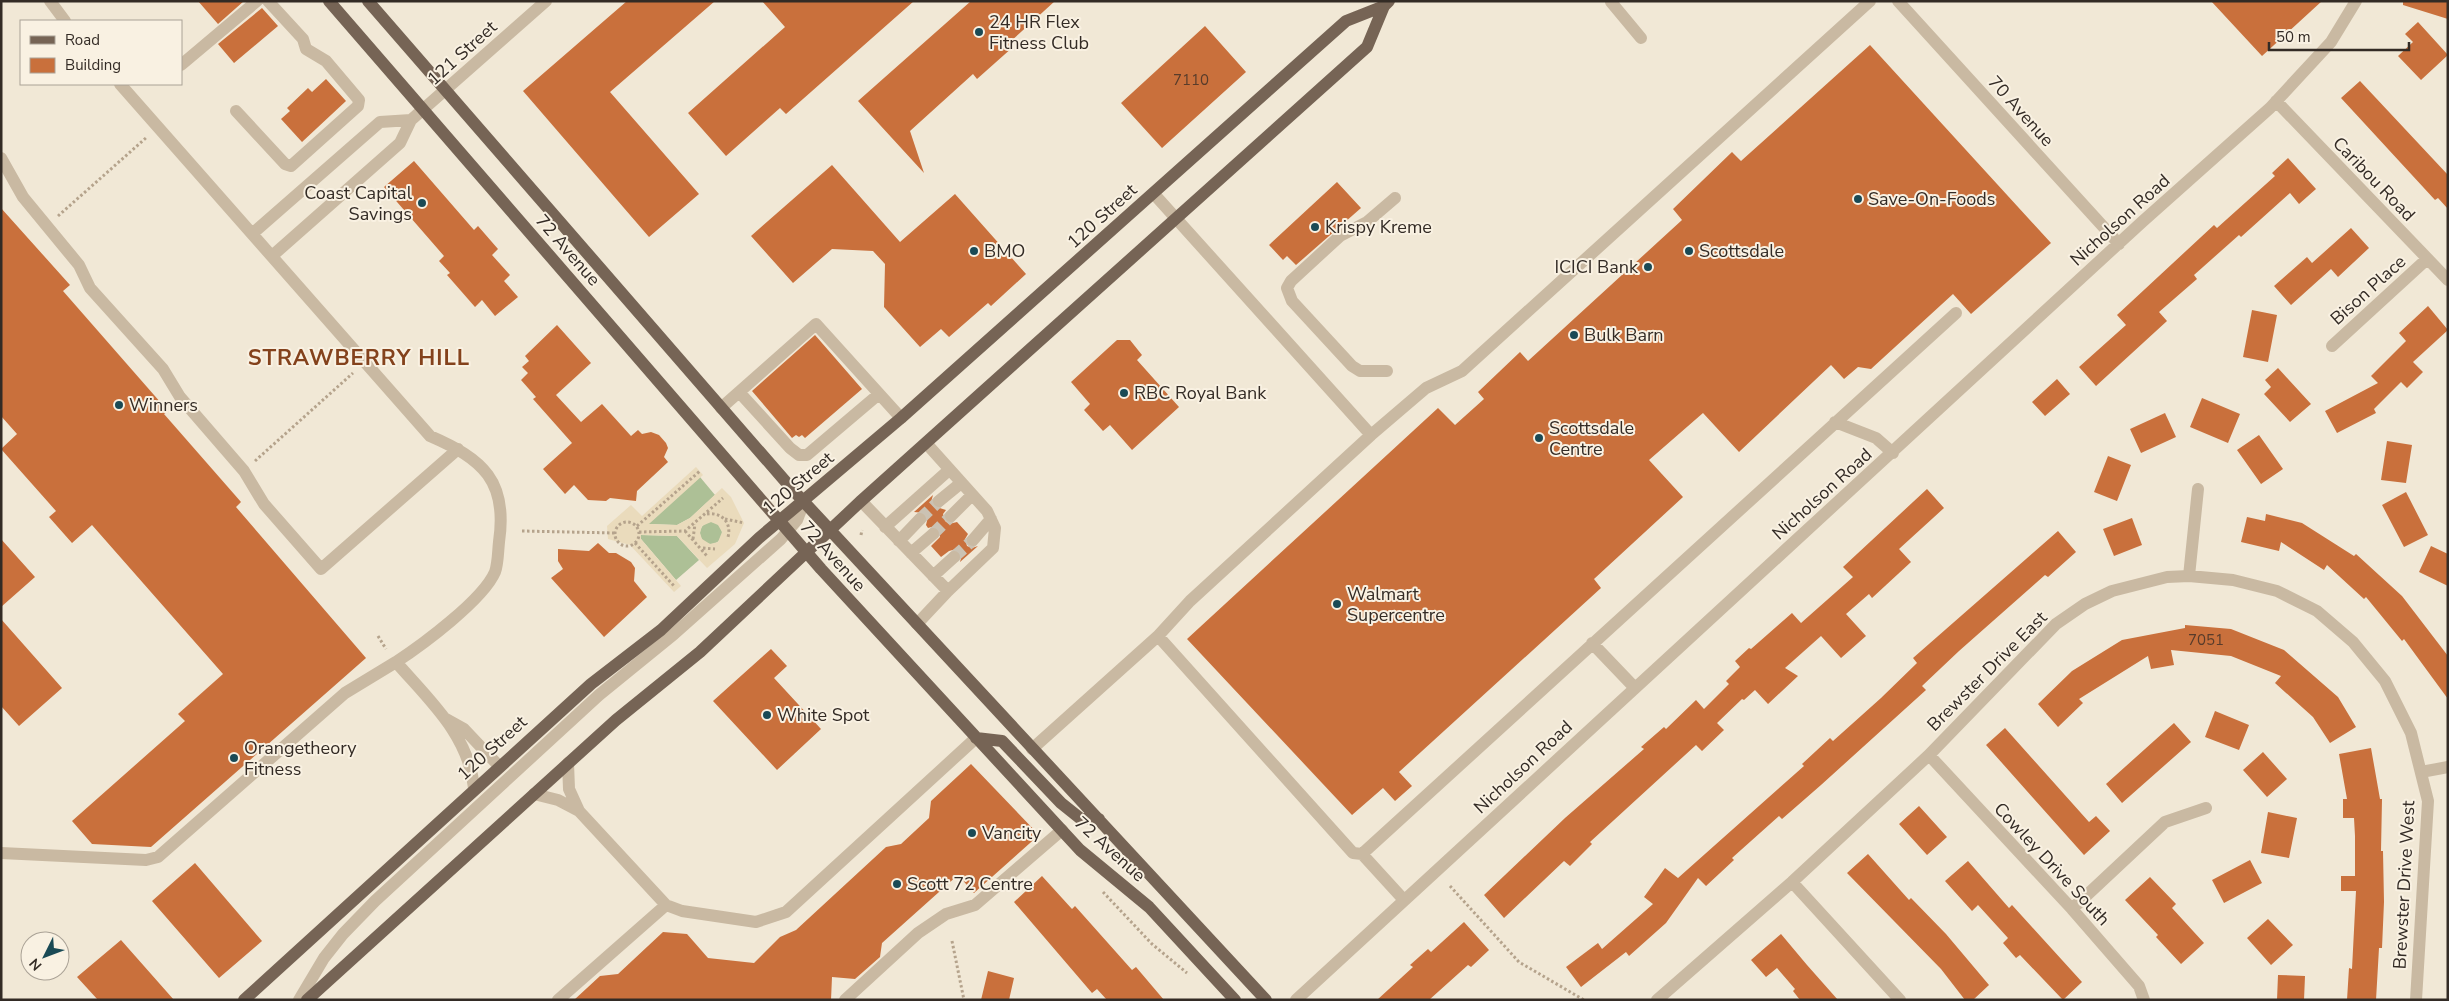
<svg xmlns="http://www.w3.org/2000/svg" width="2449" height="1001" font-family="'Nunito Sans',sans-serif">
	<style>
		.green { fill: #adc096 }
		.plaza { fill: #eadbbc; fill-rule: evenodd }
		.building { fill: #c9703c }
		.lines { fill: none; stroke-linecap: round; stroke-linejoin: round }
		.minor-tunnel { stroke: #cbc2b3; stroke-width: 12; stroke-dasharray: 12 6; stroke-linecap: butt }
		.path { stroke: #b5a38c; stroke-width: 3; stroke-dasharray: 2.5 2.5; stroke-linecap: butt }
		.minor { stroke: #c9b9a2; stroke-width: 12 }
		.major { stroke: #766455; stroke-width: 12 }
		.poi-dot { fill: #1a4a55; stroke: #f9f1e2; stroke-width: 2 }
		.labels { text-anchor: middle; stroke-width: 4; stroke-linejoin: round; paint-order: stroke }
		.number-label { font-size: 15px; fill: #583c2b }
		.poi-label { font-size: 18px; fill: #332b25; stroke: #f9f1e2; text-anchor: start }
		.street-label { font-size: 18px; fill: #332b25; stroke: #f9f1e2 }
		.district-label { font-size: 22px; font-weight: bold; letter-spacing: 1px; fill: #84421c; stroke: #f9f1e2 }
	</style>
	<rect width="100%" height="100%" fill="#f1e8d6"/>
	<path class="green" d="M700,477l15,18 -25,23 -13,7 -29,-1z
		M700 533a11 11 0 1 1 22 0a11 11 0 1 1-22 0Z
		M641,535l36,1 22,24 -23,20 -35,-41z"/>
	<path class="plaza" d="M696,467l7,8 -54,49 28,1 13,-7 32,-30 9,9 13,26 -9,21 -28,24 -30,-32 -36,-1v4l40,47 -7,6 -44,-47 -22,-6 -1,-13 24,-21 11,11zM711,522l7,3 4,7 -4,10 -8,2 -8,-5 -2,-6 2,-7z"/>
	<path class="building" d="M198,1h46l-26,23z
		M627,1h88l-105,91 89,102 -50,43 -126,-146z
		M762,1h152l-128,113 -6,-6 -54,48 -38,-43 97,-86z
		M971,1h84l-46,42 4,4 -36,32 -4,-5 -63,57 14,42 -66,-72z
		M2211,1h111l-60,55z
		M2403,1h45v18l-45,-14z
		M262,8l16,18 -44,37 -16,-19z
		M2418,22l30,33 -27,25 -23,-24 15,-14 -8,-8z
		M1205,26l41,46 -84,76 -41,-45z
		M1870,45l181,198 -80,71 -18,-20 -82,75 -13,-2 -14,12 -13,-14 -92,87 -36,-39 -54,47 34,37 -89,82 7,9 -202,184 13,14 -17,15 -12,-13 -31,27 -165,-176 251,-231 17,17 29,-26 -6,-7 42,-40 8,9 154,-141 -9,-11 59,-57 9,9z
		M326,79l20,22 -44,41 -21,-23 9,-8 -3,-3 21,-20 4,4z
		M2360,81l88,94v34l-10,-11 -3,2 -94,-102z
		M2288,158l28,31 -17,15 -9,-11 -49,44 -2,-2 -45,40 3,4 -38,33 8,9 -71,65 -17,-19 47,-42 -9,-10 97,-90 3,3 58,-52 -3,-3z
		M414,161l60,69 4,-4 20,23 -6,6 18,20 -6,6 14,16 -23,19 -13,-16 -7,7 -28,-32 3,-2 -11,-12 5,-5 -60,-69z
		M832,165l68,77 55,-48 71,80 -35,32 -3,-3 -39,34 -8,-8 -21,18 -36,-40 1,-43 -12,-13 -41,-2 -39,34 -42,-47z
		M1337,182l24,26 -65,57 -9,-9 -4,4 -14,-15z
		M1,208l69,77 -7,6 105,120 -4,3 77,88 -5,5 130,151 -215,189 -59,-3 -20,-23 113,-100 -7,-7 45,-40 -131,-149 -20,18 -23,-26 7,-6 -55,-62 16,-15 -16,-18z
		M2351,228l18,20 -31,29 -7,-8 -40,36 -17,-19 33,-29 5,6z
		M2428,306l20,24 -35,32 10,10 -16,16 -6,-6 -27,27 2,4 -39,20 -12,-22 53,-28 -7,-7 35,-35 -7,-8z
		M2252,310l25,5 -9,47 -25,-5z
		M557,325l34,38 -35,32 25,27 21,-18 29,32 7,-6 4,4 9,-2 8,3 7,8 2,5 -4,9 4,5 -31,29 -1,10 -26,-3 -4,3 -18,-1 -14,-15 -9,9 -22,-25 29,-26 -39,-44 3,-2 -15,-17 7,-7 -6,-6 7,-6 -4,-5z
		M815,335l47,54 -57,49 -3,-3 -3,2 -3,-2 -4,3 -40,-47z
		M1117,340h13l12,15 -5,5 42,47 -47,43 -22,-25 -7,6 -19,-21 6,-6 -19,-22z
		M2278,368l33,36 -21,18 -26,-28 7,-7 -6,-7z
		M2057,379l13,15 -25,22 -13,-14z
		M2202,398l38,16 -12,29 -38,-16z
		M2165,413l11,24 -35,16 -11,-24z
		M2259,435l24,34 -22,15 -24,-34z
		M2387,441l25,4 -6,38 -25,-3z
		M2108,456l23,9 -14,36 -23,-9z
		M1927,489l17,19 -45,41 12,13 -39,36 -3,-4 -23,20 20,22 -25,22 -20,-22 -36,32 13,8 -30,28 -13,-14 -11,10 -2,-1 -25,24 7,7 -22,21 -6,-6 -106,97 2,2 -22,22 -6,-5 -60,57 -20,-23 81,-77 79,-69 -3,-2 23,-20 2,2 30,-29 8,9 25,-25 -3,-3 14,-14 -5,-6 14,-13 2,1 41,-36 9,10 52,-46 -10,-10z
		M2406,492l22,43 -24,12 -22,-42z
		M933,495l-2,7 2,4 13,4 -3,4 2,7 4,3 8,-2 11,12 -3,5 2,7 5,2 6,-2 -18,16 2,-7 -6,-6 -7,2 -8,6 -10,-11 9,-9 -1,-8 -4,-3 -7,2 -2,-3 2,-8 -3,-4 -11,-1z
		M2266,514l36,9 52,33 2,-2 46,42 46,60v43l-44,-60 -2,2 -36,-44 -2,2 -37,-34 -3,5 -43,-28 -2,9 -38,-9 6,-25 18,4z
		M2132,518l10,27 -28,11 -11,-27z
		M2058,531l18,21 -28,25 -3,-2 -86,76 -37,35 4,4 -105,95 -39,34 -3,-3 -47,42 2,2 -28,26 -8,-8 -32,45 -37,33 -3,-4 -45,35 -15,-20 32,-24 4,6 51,-45 -9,-7 21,-29 13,10 126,-112 -2,-2 28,-26 3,3 48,-43 36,-35 -4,-5z
		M1,539l34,38 -34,30z
		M598,543l11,10h7l15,9 4,6 -1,13 13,16 -43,40 -53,-59 12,-9 -5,-8v-12l31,2z
		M2431,546l17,8v32l-29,-14z
		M1,619l61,69 -43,38 -18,-20z
		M2185,625l46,4 53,21 54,47 18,30 -26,16 -17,-26 -38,-34 6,-7 -50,-20 -60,-6 3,15 -23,4 -3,-13 -69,43 4,4 -25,24 -20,-23 34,-33 50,-31 63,-12z
		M771,649l16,17 -13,12 47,51 -44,41 -64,-69z
		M2215,711l34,14 -10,25 -34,-13z
		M2174,723l17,19 -69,61 -16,-19z
		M2005,728l84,94 7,-6 14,15 -26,24 -98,-110z
		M2371,748l9,51h2l-1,52h2l1,51 -2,46h-3l-3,52h-29l2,-32 3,1 4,-78h-15v-15h14v-40l-1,-18h-11v-19h4l-8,-45z
		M2263,752l24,27 -20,18 -24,-27z
		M971,764l68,71 -65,58 -16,-18 -76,68 -2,14 -25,22 -23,-2 -1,23h-257l26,-24 18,-2 45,-42 24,2 21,24 46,5 26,-26 16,-7 90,-83 15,-3 28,-26 2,-17z
		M1919,806l28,31 -20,18 -28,-31z
		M2268,812l29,6 -8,40 -28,-5z
		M1868,854l41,46 2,-2 35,36 43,51 -16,15h-8l-24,-31 -94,-96z
		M2250,860l12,23 -38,20 -12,-23z
		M1968,861l41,47 3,-3 70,77 -19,18 -43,-45 -4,3 -13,-15 5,-5 -30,-33 -6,6 -27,-30z
		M195,863l67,78 -43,37 -67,-77z
		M1042,876l30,33 3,-3 57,64 4,-3 28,33h-57l-10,-11 -5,4 -78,-91z
		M2150,877l26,27 -4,4 32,35 -23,21 -25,-27 2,-2 -33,-35z
		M2268,919l25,26 -22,20 -24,-27z
		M1464,922l25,28 -18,17 -3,-2 -39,35h-52l36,-33 -3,-2 18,-16 3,3z
		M1781,934l26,31 31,35h-38l-7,-9 2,-2 -18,-21 -11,9 -15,-17z
		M121,940l53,60h-76l-21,-23z
		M988,971l26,7 -5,22h-28z
		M2278,975l27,1 -1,24h-27z"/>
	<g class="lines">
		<path class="minor-tunnel" d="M920,519l19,-18
			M933,534l18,-18
			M954,557l19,-17"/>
		<path class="path" d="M58,216l89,-79
			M255,461l98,-88
			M707,514c14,-2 25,8 21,23
			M725,519l19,4
			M615 534a12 12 0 1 1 24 0a12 12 0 1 1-24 0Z
			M637,526l63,-55
			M522,531l93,2
			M685,531l22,25
			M639,532l46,-1 38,-33
			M861,535l1,-5
			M693,539l2,-15
			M635,543l39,43
			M703,548l12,1
			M378,636l8,13
			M1450,886l69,76 65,38
			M1103,892l49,52 35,29
			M952,941l12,59"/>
		<path class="minor" d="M50,1l15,20
			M1898,1l221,243
			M1611,2l30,36
			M181,65l76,-64
			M120,84l310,352c53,23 78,45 69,106 -1,9 -1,22 -4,30 -12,28 -73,73 -99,90 33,38 73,73 78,126
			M2276,101l172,179
			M236,111l49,53 6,2 67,-60 1,-6 -33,-39 -20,-12 -3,-10 -35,-38
			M1,158l22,39 56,68 11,23 73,81 17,28 64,74 20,33 57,65 137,-120
			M1154,194l217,241
			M252,234l128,-112 31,-2
			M272,256l128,-113 11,-23 135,-119
			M2332,346l95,-87
			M1387,371h-27l-8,-5 -60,-65 -5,-13 4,-7 49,-45 27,-14 28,-24
			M739,392l51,56 9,7h8l72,-61
			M721,408l95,-84 85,94
			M1835,422l41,16 17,15
			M926,443l61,68 8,17 -2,20 -45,43
			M861,501l87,90 -31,33
			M939,501l22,-18
			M951,516l21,-21
			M885,527l64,-57
			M973,540l18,-21
			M899,541l21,-22
			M911,553l22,-19
			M933,576l21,-19
			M2189,576l9,-87
			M1158,636l195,217 9,1 42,46
			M1592,643l43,45
			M446,719l18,10 35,37
			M1032,749l126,-113 32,-35 181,-166 55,-47 36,-17 408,-370
			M1929,755l143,154 67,77 5,14
			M568,763l1,26 10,22 87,94
			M2421,772l27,-5
			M534,794l24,6 21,11
			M1,853l145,7 12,-3 187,-164 51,-31
			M1362,854l594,-541
			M1792,882l108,118
			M2072,909l93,-87 41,-14
			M299,1000l25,-42 19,-24 32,-33 224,-206 75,-61 107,-95 16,-19 7,-18
			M558,1000l108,-95 16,6 74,11 30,-10 190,-174
			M845,1000l73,-67 28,-19 29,-9 87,-75
			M1296,1000l846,-778 128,-114 61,-66 25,-41
			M1657,1000l135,-118 137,-127 127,-131 29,-20 27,-13 55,-14 22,-1 44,4 44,11 40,20 36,31 32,39 26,52 17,68 -12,199"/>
		<path class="major" d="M329,1l492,568 259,281 69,57 86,93
			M368,1l424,488 474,511
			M976,738l26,3 59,62 20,16h18
			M244,1000l347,-316 70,-54 98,-92 142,-120 445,-397 38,-15 5,-5
			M307,1000l309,-280 84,-68 161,-151 506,-454 17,-41"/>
	</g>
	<g class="poi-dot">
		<circle cx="979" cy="32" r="5"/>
		<circle cx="1858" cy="199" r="5"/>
		<circle cx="422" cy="203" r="5"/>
		<circle cx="1315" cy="227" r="5"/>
		<circle cx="974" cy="251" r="5"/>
		<circle cx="1689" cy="251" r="5"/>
		<circle cx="1648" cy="267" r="5"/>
		<circle cx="1574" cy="335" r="5"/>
		<circle cx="1124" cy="393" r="5"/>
		<circle cx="119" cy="405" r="5"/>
		<circle cx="1539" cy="438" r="5"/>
		<circle cx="1337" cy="604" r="5"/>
		<circle cx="767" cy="715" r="5"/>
		<circle cx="234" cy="758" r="5"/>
		<circle cx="972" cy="833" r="5"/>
		<circle cx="897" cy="884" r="5"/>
	</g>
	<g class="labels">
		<g class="number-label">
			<text x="1191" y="85">7110</text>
			<text x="2206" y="645">7051</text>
		</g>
		<g class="poi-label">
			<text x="989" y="28">24 HR Flex<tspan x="989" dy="21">Fitness Club</tspan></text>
			<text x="412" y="199" text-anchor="end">Coast Capital<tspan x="412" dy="21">Savings</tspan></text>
			<text x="1868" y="205">Save-On-Foods</text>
			<text x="1325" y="233">Krispy Kreme</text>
			<text x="984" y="257">BMO</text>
			<text x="1699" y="257">Scottsdale</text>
			<text x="1638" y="273" text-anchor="end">ICICI Bank</text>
			<text x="1584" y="341">Bulk Barn</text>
			<text x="1134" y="399">RBC Royal Bank</text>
			<text x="129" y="411">Winners</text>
			<text x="1549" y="434">Scottsdale<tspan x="1549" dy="21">Centre</tspan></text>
			<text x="1347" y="600">Walmart<tspan x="1347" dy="21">Supercentre</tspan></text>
			<text x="777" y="721">White Spot</text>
			<text x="244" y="754">Orangetheory<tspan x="244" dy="21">Fitness</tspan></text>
			<text x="982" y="839">Vancity</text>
			<text x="907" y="890">Scott 72 Centre</text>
		</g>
		<g class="street-label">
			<text transform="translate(462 53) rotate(-42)" y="6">121 Street</text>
			<text transform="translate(2021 111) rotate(48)" y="6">70 Avenue</text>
			<text transform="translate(2374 179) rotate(46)" y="6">Caribou Road</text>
			<text transform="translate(1102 216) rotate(-42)" y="6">120 Street</text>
			<text transform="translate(2120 220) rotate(-42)" y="6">Nicholson Road</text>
			<text transform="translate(568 250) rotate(49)" y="6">72 Avenue</text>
			<text transform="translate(2368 290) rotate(-42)" y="6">Bison Place</text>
			<text transform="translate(798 483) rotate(-40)" y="6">120 Street</text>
			<text transform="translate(1822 494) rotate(-42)" y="6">Nicholson Road</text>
			<text transform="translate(833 556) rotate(48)" y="6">72 Avenue</text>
			<text transform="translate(1987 671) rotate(-45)" y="6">Brewster Drive East</text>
			<text transform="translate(492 748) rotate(-42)" y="6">120 Street</text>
			<text transform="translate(1523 767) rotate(-43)" y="6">Nicholson Road</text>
			<text transform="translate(1110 849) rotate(42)" y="6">72 Avenue</text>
			<text transform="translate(2052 864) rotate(47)" y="6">Cowley Drive South</text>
			<text transform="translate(2404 885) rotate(-87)" y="6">Brewster Drive West</text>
		</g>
		<g class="district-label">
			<text x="359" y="365">STRAWBERRY HILL</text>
		</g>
	</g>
	<rect width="2449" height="1001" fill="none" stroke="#332b25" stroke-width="5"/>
	<rect x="20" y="20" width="162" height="65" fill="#f9f1e2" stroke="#aaa296"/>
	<rect x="30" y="36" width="25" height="8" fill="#766455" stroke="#aaa296"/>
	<text x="65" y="45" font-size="15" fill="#332b25">Road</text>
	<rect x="30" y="58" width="25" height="15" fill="#c9703c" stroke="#aaa296"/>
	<text x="65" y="70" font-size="15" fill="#332b25">Building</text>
	<g transform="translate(45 956) rotate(228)"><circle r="24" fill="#f9f1e2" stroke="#aaa296"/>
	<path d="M0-4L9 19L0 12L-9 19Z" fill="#1a4a55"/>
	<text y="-8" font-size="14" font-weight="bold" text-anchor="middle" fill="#332b25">N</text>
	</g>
	<path d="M2269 42v8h140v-8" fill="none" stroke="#332b25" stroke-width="2.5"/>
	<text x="2276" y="42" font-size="15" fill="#332b25" stroke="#f9f1e2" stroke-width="4" paint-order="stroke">50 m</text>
</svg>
